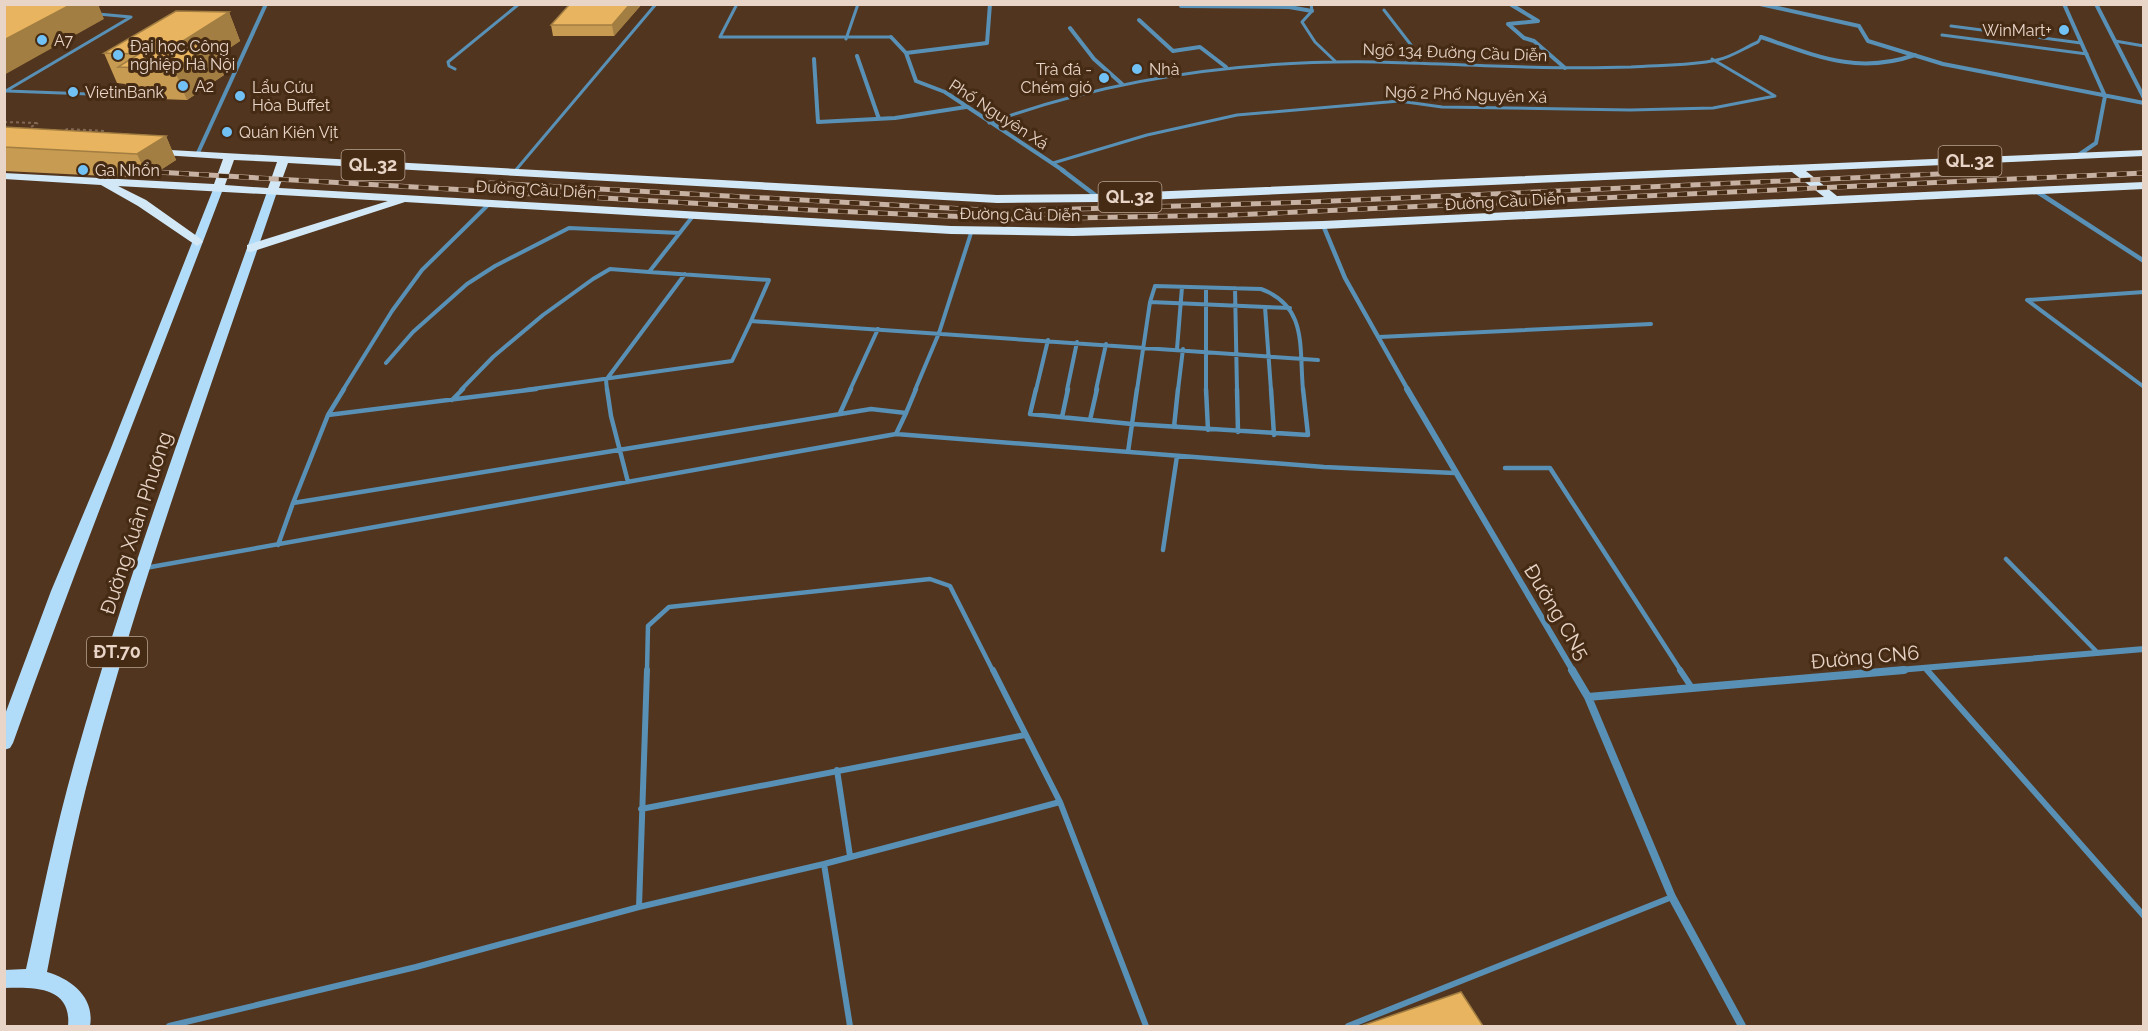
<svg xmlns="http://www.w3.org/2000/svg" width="2148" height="1031" font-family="Raleway,sans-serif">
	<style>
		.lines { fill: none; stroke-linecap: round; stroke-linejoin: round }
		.path { stroke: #816855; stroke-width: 2; stroke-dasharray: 3 3; stroke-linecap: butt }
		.service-far3 { stroke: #5990b5; stroke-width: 3 }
		.service-far2 { stroke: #5990b5; stroke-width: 4 }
		.service-far1 { stroke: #5990b5; stroke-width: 4.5 }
		.service { stroke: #5990b5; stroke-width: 6 }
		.minor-far3 { stroke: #5990b5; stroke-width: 4 }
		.minor-far2 { stroke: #5990b5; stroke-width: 4.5 }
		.minor-far1 { stroke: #5990b5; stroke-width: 6 }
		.minor { stroke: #5990b5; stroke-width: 8 }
		.primary { fill: #b1dcf9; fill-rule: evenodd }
		.trunk { fill: #d2e8f6; fill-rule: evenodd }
		.rail-far1-casing { stroke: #c6b1a2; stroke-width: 4.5 }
		.rail-casing { stroke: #c6b1a2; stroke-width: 5 }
		.rail-far1 { stroke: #462b14; stroke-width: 3; stroke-dasharray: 8; stroke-linecap: butt }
		.rail { stroke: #462b14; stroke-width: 4; stroke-dasharray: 10; stroke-linecap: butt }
		.wall { fill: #c89b52 }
		.shaded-wall { fill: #a27e42 }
		.building { fill: #e8b45f; stroke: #a27e42; stroke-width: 1.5 }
		.poi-dot { fill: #71c1f5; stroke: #462b14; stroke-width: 2 }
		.labels { text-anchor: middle; stroke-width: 6; stroke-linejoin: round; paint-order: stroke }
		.far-poi-label { font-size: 16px; fill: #e8d5c8; stroke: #462b14; text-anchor: start }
		.far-street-label { font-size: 16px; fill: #e8d5c8; stroke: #462b14 }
		.shield { fill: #462b14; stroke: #b7a292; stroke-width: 1.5 }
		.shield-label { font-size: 18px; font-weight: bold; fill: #e8d5c8 }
		.street-label { font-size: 20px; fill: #e8d5c8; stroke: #462b14 }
	</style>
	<rect width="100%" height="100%" fill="#51351f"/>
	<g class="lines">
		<path class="path" d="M4,122l33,1
			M26,130l12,-7
			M60,133l7,-4 39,2"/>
		<path class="service-far3" d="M737,4l-17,33h171
			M1311,4l1,7 -10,11 13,20 20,19
			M1384,10l27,35 -8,7 5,11
			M98,14l33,3
			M1951,26l130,17
			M1942,35l145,19
			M846,39l12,-35
			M2115,41l29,5
			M455,69l-6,-3 -1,-4 71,-58
			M7,91l109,4
			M4,92l127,-75
			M989,123c125,-46 254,-63 388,-61 84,2 169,8 254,5 28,-2 58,-1 86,-7 15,-3 27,-12 41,-18l3,-5
			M1053,163l94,-28 90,-20 162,-14 43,6 188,3 83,-2 62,-12 -63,-37
			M515,171l141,-167"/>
		<path class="service-far2" d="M514,173l3,-3
			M649,272l120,8 -18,41
			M1206,288v102
			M1235,288l2,102
			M2144,292l-117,8 117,87
			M1150,302l5,-16 106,3c47,17 38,59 42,101
			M1265,307l6,83
			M1379,337l272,-13
			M1177,349l5,-62
			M386,363l27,-31 54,-48 28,-18 74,-38 111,5
			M343,390l49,-79 30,-41 67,-66
			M461,390l32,-33 50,-42 50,-36 17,-10 39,3 44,-56
			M525,390l207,-29 19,-40 567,39
			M607,390l-1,-10 79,-106
			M850,390l28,-61
			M915,390l24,-57 33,-103
			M1036,390l12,-50
			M1067,390l10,-48
			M1096,390l10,-46
			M1137,390l13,-88 140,6
			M1178,390l5,-41"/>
		<path class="service-far1" d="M344,389l-16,26 -35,88 578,-94 35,4 -10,21 428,33 130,6
			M607,389l4,27 17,66
			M1036,389l-6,25 102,10 176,11 -5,-46
			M1206,389l2,41
			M1237,389l1,43
			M1271,389l3,46
			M452,400l11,-11
			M840,413l11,-24
			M906,413l10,-24
			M328,415l208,-26
			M1062,417l6,-28
			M1090,420l7,-31
			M1174,427l4,-38
			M1128,452l9,-63
			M1505,468h45l131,203
			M278,545l15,-42
			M1163,550l14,-94
			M2006,559l92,94
			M145,568l751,-134
			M1925,668l3,3
			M647,671l1,-45 21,-19 261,-28 20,7 43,85"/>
		<path class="service" d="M993,670l67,132 86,224
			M1680,670l12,18
			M1927,670l217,246
			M837,770l13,86
			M641,809l384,-74
			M824,864l26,162
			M639,907l8,-237
			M169,1026l247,-59 223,-60 185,-43 236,-62
			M1348,1026l324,-129"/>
		<path class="minor-far3" d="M990,4l-3,39 -81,10 10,28 29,11 119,79
			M1510,4l28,17 -30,3 16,14 10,3 31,27
			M1760,4l99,22 9,15 75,23 201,39
			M2064,4l41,92 -9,47 -19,13
			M2096,4l48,94
			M1181,6l108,1 23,4
			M1139,20l34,31 27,-4 26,20
			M1070,28l24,31 28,25
			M891,37l15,16
			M1761,37c55,19 96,38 154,18
			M857,56l22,63
			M814,59l4,63 77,-4 71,-11
			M197,155l69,-151"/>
		<path class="minor-far2" d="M1062,170l37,28
			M2036,191l108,70
			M1323,225l22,53 63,112"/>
		<path class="minor-far1" d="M1407,389l166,282
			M1887,671l257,-22"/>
		<path class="minor" d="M1572,670l16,27 84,200 70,129
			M1588,697l316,-27"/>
		<path class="primary" d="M214,187l9,2c-70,185 -144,368 -210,554l-3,5 -6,2v-33l47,-126 60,-143z
			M272,189l5,3c-63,186 -131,372 -182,562 -20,72 -34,145 -48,218 24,7 48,25 43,54h-22c4,-40 -35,-39 -64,-38v-18l22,-1c16,-72 30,-144 51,-216 54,-190 124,-375 190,-561z"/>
		<path class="trunk" d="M152,149l845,46 102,-1 1045,-44v6l-338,15 31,25 307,-14v7l-821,40 -250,7 -122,-2 -546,-32 -154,50 -4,-1v-6l141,-44 -270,-15 28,14 55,39 2,3 -6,4 -59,-40 -37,-21 -97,-6v-6l210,11 9,-25 -75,-5 -2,-2zM234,160l43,2 -9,26 -43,-3zM288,163l709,40 102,-1 693,-30 32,25 -501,24 -250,7 -122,-2 -672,-38z"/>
		<defs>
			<path id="rail-far1" d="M139,171h6"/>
			<path id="rail" d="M139,171l671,39 206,9 216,-4 912,-42
				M490,183l494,27
				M1041,210l269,-8 651,-29"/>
		</defs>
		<use href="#rail-far1" class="rail-far1-casing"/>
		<use href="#rail" class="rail-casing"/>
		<use href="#rail-far1" class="rail-far1"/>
		<use href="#rail" class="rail"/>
	</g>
	<path class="wall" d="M570,4h72l-28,32h-61l-2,-11z
		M229,12l11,29 -24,16 8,18 -37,25 -56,-2 -6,-14 -8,-1 -13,-30z
		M4,127l162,9 10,24 -28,18 -144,-7z"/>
	<path class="shaded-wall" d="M72,4h26l6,15 -100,56v-35z
		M630,4h12l-28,32 -2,-11z
		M229,12l11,29 -24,16 8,18 -37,25 -13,-31 4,-25z
		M166,136l10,24 -28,18 -11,-24z"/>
	<path class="building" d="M4,4h68l-68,36z
		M570,4h60l-18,21h-61z
		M176,11l53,1 -51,32 34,1 -38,24 -56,-2 21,-13 -35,-1z
		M4,127l162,9 -29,18 -133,-7z
		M1461,992l22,34h-122z"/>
	<g class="poi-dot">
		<circle cx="2064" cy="30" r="6"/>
		<circle cx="42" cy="40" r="6"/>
		<circle cx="118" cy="55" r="6"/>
		<circle cx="1137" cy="69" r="6"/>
		<circle cx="1104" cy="78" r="6"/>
		<circle cx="183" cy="86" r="6"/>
		<circle cx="73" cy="92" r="6"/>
		<circle cx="240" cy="96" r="6"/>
		<circle cx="227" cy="132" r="6"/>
		<circle cx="83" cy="170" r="6"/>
	</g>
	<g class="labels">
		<g class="far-poi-label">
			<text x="2052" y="36" text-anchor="end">WinMart+</text>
			<text x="54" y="46">A7</text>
			<text x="130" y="52">Đại học Công<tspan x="130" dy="18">nghiệp Hà Nội</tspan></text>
			<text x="1092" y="75" text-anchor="end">Trà đá -<tspan x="1092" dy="18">Chém gió</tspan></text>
			<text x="1149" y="75">Nhà</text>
			<text x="195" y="92">A2</text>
			<text x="252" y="93">Lẩu Cứu<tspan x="252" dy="18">Hỏa Buffet</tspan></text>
			<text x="85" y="98">VietinBank</text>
			<text x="239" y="138">Quán Kiên Vịt</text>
			<text x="95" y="176">Ga Nhổn</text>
		</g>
		<g class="far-street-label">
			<text transform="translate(1455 52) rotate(2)" y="6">Ngõ 134 Đường Cầu Diễn</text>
			<text transform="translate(1466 94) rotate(2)" y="6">Ngõ 2 Phố Nguyên Xá</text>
			<text transform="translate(999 114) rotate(33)" y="6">Phố Nguyên Xá</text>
			<text transform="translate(536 189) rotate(3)" y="6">Đường Cầu Diễn</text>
			<text transform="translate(1505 201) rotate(-3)" y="6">Đường Cầu Diễn</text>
			<text transform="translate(1020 214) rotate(1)" y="6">Đường Cầu Diễn</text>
		</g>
		<g class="shield">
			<rect x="1938.5" y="146" width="63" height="30" rx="4.5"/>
			<rect x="341.5" y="150" width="63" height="30" rx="4.5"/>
			<rect x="1098.5" y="182" width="63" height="30" rx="4.5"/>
			<rect x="87" y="637" width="60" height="30" rx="4.5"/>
		</g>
		<g class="shield-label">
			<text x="1970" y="167">QL.32</text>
			<text x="373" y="171">QL.32</text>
			<text x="1130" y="203">QL.32</text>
			<text x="117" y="658">ĐT.70</text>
		</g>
		<g class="street-label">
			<text transform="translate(136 523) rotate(-72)" y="7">Đường Xuân Phương</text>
			<text transform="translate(1557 612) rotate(59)" y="7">Đường CN5</text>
			<text transform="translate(1865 657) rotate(-5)" y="7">Đường CN6</text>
		</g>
	</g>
	<rect width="2148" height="1031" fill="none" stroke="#e8d5c8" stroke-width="12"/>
</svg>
